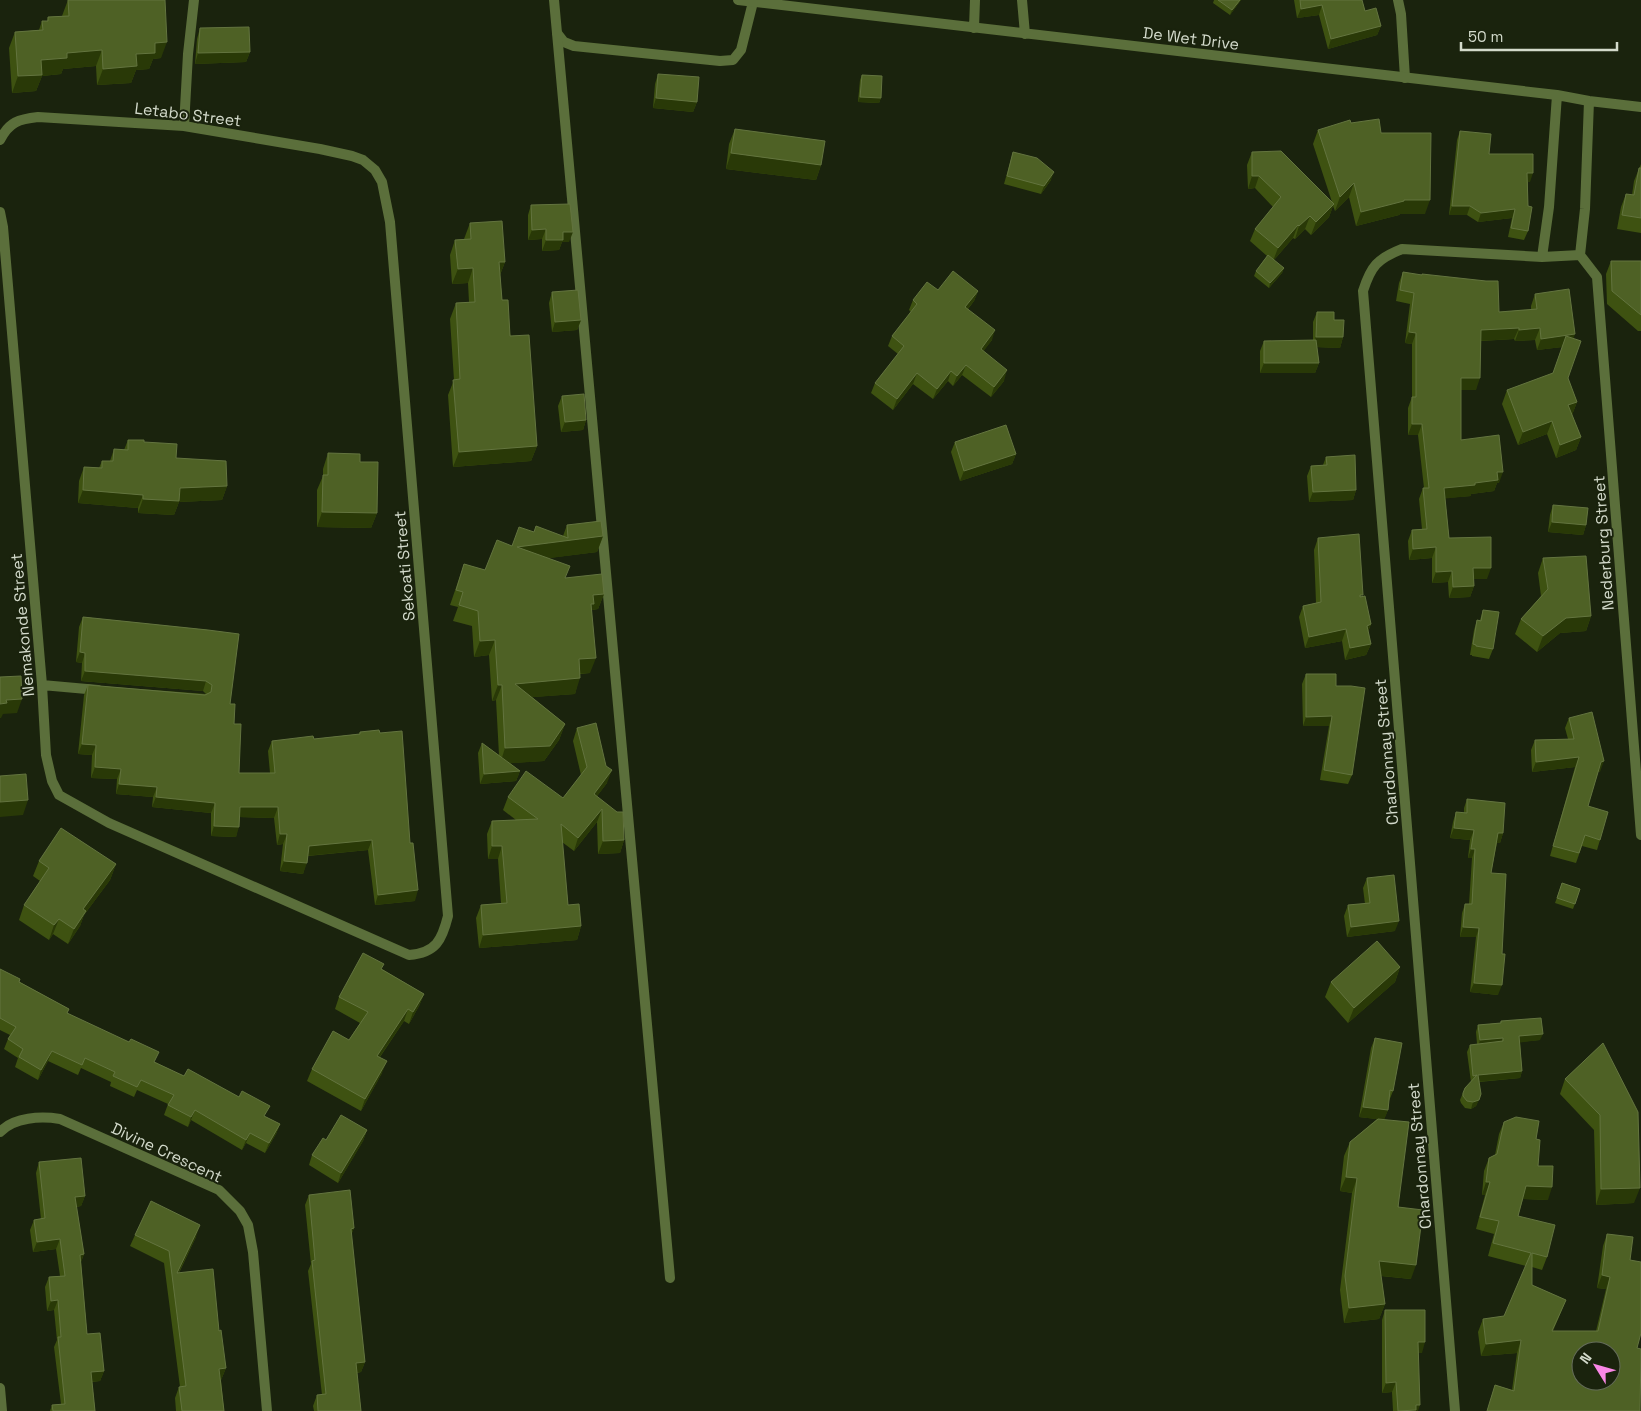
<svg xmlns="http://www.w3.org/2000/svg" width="1641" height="1411" font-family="'Space Grotesk',sans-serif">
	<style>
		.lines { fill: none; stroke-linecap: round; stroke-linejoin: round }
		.lane { stroke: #5b6f3b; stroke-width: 10 }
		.street { stroke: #5b6f3b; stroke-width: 10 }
		.wall { fill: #3e5211 }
		.shaded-wall { fill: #293907 }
		.building { fill: #4e6125; stroke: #63743f; fill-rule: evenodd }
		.labels { text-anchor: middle; stroke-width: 4; stroke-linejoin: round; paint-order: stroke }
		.street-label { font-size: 16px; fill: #d3dacb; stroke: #1a230d }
	</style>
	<rect width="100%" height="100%" fill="#1a230d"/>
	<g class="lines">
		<path class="lane" d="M1398,0l3,14 4,64
			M557,33l7,9 10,4 146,15 13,-1 8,-10 12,-48"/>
		<path class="street" d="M554,0l116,1278
			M738,0l819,95 32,6 52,6
			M1022,0l3,34
			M974,28l1,-28
			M184,126l4,-72 6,-54
			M0,140c9,-18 19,-21 38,-23l146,9 136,23 32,7 11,4 12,10 7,12 8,40 58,694c-6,24 -12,37 -39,39l-300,-132 -50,-28 -7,-14 -6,-26 -4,-70 -39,-458 -3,-15
			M1580,255l5,-46 4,-108
			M1542,257l7,-50 8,-112
			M42,685l56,5
			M0,1132c14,-15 41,-16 60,-13l159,71 21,21 8,14 5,27 14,159
			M0,1388l2,23
			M1455,1411l-92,-1120c8,-25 14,-32 39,-42l140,8 38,-2 17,22 44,558"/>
	</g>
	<path class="wall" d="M68,0h97l-4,58 -8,1 -4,10 -13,1 -5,13 -34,2 -1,-19 -33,3 -2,5 -19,2 -6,15 -24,2 -3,-45 6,-16 24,-2 3,-9h5l1,-4 14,-1z
		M1214,0h27l-11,15 -17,-12z
		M1294,0h68l3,11 16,15 -4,9 -49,14 -9,-34 -22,3z
		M200,28l50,24 -4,10 -51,2 2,-25z
		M658,74l39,28 -4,10 -40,-4 2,-24z
		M862,75l19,23 -2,5 -21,-1 2,-22z
		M1351,123l30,10 44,81h-25l-1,1 -43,11 -7,-29 -14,14 -2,-5 -4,11 -18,18 -6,-6 -10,10 -2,-1 -19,22 10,8 -2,5 -13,15 -15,-12 2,-5 11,-15 -17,-15 5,-12 18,-22 -18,-19 -7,1 -1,-24 5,-13 80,50 -19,-58 5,-14z
		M735,129l86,36 -5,15 -90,-11 3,-25z
		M1460,131l29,23 41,28h-2v49l-4,9 -16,-3 4,-19 -34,4 -11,-7h-18l8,-75z
		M1013,152l38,28 -10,14 -37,-10z
		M1641,164v69l-24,-4 4,-22 5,-13 6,1 2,-14z
		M531,205l38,37h-7l-3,8 -17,1v-12l-14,1v-25z
		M470,223l35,39 -5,13 2,25 35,146 -6,15 -78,6 -5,-72 6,-15 -4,-61 6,-16 13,-1 -1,-19 -16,1 -2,-29 5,-15 9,-1z
		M1611,261h30v70h-3l-31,-27 -1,-30z
		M1403,272l96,40 32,-2v-4l4,-12 39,45 -6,39 9,24 -5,13 9,22 -5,13 -20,8 -9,-24 -29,11 -16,-41 5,-14 46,-17 9,-26 -25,3 -2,-10 -20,1 -1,-2 -33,2 -5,49h-15v50l38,43h-2l-3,8 -23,3v2l-26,2 4,40 38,41h-13v7l-4,11 -21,1 -1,-16 -16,1v-25l-23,2 -1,-19 4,-11 10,-1 -3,-30 4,-11h1l-6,-53h-10v-27l4,-11v-53l-7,-1 5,-39 -14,-3 3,-18z
		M938,290l40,1 -4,10 -6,8 24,31 -9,11 21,30 -13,16 -29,-22 -9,11 -5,-5 -15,18 -20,-15 -20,26 -22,-17 4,-10 23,-29 -10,-8 4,-10 19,-24 -2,-2 4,-10z
		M552,292l29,28 -4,10 -25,2 -3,-29z
		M1317,312l17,8 9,17 -3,11 -23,-1 2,16 -4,10h-55v-22l4,-10 49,-1v-18z
		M562,396l24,24 -3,10 -22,2 -3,-26z
		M128,440l16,2 32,16 51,28 -5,14 -43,2 -5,13 -36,-2v-5l-60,-5 1,-22 5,-14 15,1 3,-7h8l4,-12 10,1z
		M955,442l61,12 -4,10 -52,17 -9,-29z
		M328,453l32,9 17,51 -6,15 -54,-1v-37l6,-14v-7z
		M1326,457l30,33 -3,10 -44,2 -2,-26 4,-10 12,-1z
		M1553,505l33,20 -3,10 -35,-3 2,-17z
		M567,525l36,11 -6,16 -49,6 17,20 39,16 -6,15 -6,1 -2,63 -10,1 -5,20 -43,3 33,27 -6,16 -15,21 -34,2 10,8 -4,10 -36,3 -2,-31 4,-10 17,12 -3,-55 -4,1 -3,-46 -15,2 -2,-31 -19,-5 5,-14 -8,-2 9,-26 5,-15 21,6 27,-24 22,-14 29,4z
		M1318,538l44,59 9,27 -3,8 3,12 -5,11 -21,5 -3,-19 -37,7 -6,-31 4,-11 13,-3 -2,-53z
		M1543,558l48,58 -5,15 -26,2 -23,19 -22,-18 6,-15 20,-23 -3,-23z
		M1483,610l10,39 -4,10 -17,-3v-1h-2l4,-25 3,-10h3z
		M83,617l125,13 22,74 4,20 5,49h31l-2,-22 4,-10 42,-2 45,-5 1,-2 55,169 -40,4 -7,-55 -60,6 -5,18 -23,-3 3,-27 -6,1 -3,-27 -34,-1 -4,20 -25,-1v-23l-59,-6 1,-10 -37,-3 1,-15 -26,-1 1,-23 -14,-1 6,-59 4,-10 118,9 -3,-3 -122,-10 1,-18 -6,-1 3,-35z
		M1306,674l30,12 16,89 -4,9 -28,-4 9,-54h-26l-1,-42z
		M1569,718l31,54h-2l-10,34 12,34 -3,10 -15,-4 -6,17 -26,-7 25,-89 -43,5 -1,-22 4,-10 33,-1 -3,-11z
		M577,728l30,55 -10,13 27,44 -4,13 -22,1 -1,-32 -23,29 -12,-9 6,63 13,21 -4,14 -98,8 -3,-30 5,-13 20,-2 -3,-44h-10l-1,-25 5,-13 24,-1 -13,-10 5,-13 55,1 18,-23 -8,-34z
		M1467,799l36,34 -3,10h-3l-6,30 7,122 -28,-3 6,-55h-16l2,-24 3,-9h4l3,-46h-4l2,-18 -20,-2 3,-16 3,-10 8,1v-5z
		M39,861l77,3 -6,16 -26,35 -4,11 -12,18 -15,-10 -4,6 -30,-20 5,-15 16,-24 -7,-5z
		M1367,878l28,53 -48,6 -3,-21 4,-11 17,-1 -2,-16z
		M1562,883l18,6 -7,20 -18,-6z
		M1400,967l-5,15 -47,41 -23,-26 6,-15z
		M0,969l20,13 49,27 -2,4 88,49 125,62 -4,10 -11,19 -19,-10 -4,7 -51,-30 -3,7 -24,-12 4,-11 -31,-14 -3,7 -24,-11 1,-4 -30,-14 -3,7 -30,-14 -10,19 -23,-13 3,-9 -14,-9 4,-10 2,-4 -10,-5z
		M382,969l42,25 -5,12 -10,18 -5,-3 -24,36 2,16 -21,38 -54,-30 5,-12 37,-29 11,-17 -25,-14 4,-12z
		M1501,1021l39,19 -20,2 2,29 -2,7 -41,4 2,12 -5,12 -5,3 -6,-1 -4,-5 -1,-3 5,-12 6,-6 -4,-30 3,-7 7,-1 -1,-12 2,-7 22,-2z
		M1375,1038l18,53 -4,10 -1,9 -4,9 27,160 -30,-3 4,28 -6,15 -35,4 -4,-33 12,-97 -12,-2 4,-35 6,-14 27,-23 -18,-2 12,-69z
		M1603,1043l31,160 -38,2 -2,-75 -34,-36 5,-15z
		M1504,1122l32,17 2,27 10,34 -25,-1 -5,17 29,41 -5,13 -10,-3v18l34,15 -13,31h43l10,-42 -9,-1 6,-42 4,-12 23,26 7,88 3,63h-153l8,-26 17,5 5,-37 -36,3 -3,-24 5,-13 21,-3 22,-50 -38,-10 6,-22 -18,-5 9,-34h-3l2,-24 5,-13 6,-3 4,-21z
		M367,1130l-4,11 -25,42 -29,-18 3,-10 14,-15z
		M39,1162l46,34 -4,10 -5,1 8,47 -3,8 6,72 17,37 -4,10 -8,1 3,29h-45l2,-6 9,-1 -7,-57 3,-7 -3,-30 -7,1 -2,-24 4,-10 11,-1 -4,-27 -23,3 -3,-22 4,-10 7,-1 -5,-46z
		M309,1195l45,33 -3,7 14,127 -4,10 -4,1 4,38h-47l-1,-5 4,-11h5l-14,-124 3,-7 -6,-59z
		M135,1235l61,2 -17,36 40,58 7,37 -5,12 3,31h-48l-1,-13 4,-11h1l-16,-124 -34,-17z
		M1385,1310l37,43h-4v58h-25l-1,-19 -10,1v-73z"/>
	<path class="shaded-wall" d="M1240,0h1l-11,15 2,-5z
		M1322,5l-3,10 -22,3 4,-9z
		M1381,26l-4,9 -49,14 3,-10z
		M167,42l-6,16 -8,1 -4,10 -13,1 -5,13 -34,2 6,-16 33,-15 19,-11z
		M102,50l-6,16 -33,3 -2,5 -19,2 -6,15 -24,2 6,-17 23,-16 26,-7z
		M250,52l-4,10 -51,2 3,-11z
		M860,97l21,1 -2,5 -21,-1z
		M656,98l41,4 -4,10 -40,-4z
		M731,153l90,12 -5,15 -90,-11z
		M1054,172l-3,8 -10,14 3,-8z
		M1527,173h6l-3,9h-6z
		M1252,176h7l-4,12 -7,1z
		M1354,183l-5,14 -14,14 5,-14z
		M1404,200h26l-5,14h-25l-1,1 -43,11 5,-14z
		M1334,204l-5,13 -18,18 5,-13z
		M1452,206h18l-3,9h-18z
		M1515,209l-3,9 -34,4 3,-9z
		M1310,216l-5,13 -10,10 4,-13z
		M1298,225l-5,13 -20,23 5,-13z
		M546,229l-4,10 -14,1 4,-10z
		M563,232h10l-4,10h-7l-3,8 -17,1 4,-11z
		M499,262h6l-6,15z
		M473,268l-5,15 -16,1 6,-15z
		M1284,268l-2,5 -13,15 1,-5z
		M978,291l-4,10 -13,16 4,-10z
		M581,320l-4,10 -25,2 3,-10z
		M1519,328l-5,11 -37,2 4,-11z
		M1540,328l-5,12 -20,1 4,-11z
		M995,330l-3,10 -15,20 4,-11z
		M1409,332l7,1 -4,11 -7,-1z
		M1575,334l-4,12 -34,4 4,-11z
		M1316,337h27l-3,11 -28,-1z
		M1264,363h55l-4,10h-55z
		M966,365l-4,10 -9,11 4,-10z
		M1007,370l-3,11 -13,16 3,-10z
		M951,371l-3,10 -15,18 4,-10z
		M917,373l-4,11 -20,26 4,-11z
		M1461,378h19l-4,12h-19z
		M1577,402l-5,13 -4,-10z
		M586,420l-3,10 -22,2 4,-10z
		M1552,421l-5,13 -29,11 5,-13z
		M1412,424h10l-4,11h-10z
		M1581,437l-5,13 -20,8 4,-13z
		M537,446l-6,15 -78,6 6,-15z
		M1016,454l-4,10 -52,17 4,-10z
		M1497,472h6l-4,11h-2l-3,8 -23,3v2l-31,3 4,-11 31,-5z
		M227,486l-5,14 -43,2 -5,13 -36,-2 5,-14 37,-11z
		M83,490l60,5 -5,13 -60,-5z
		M1356,490l-3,10 -44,2 4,-10z
		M322,512l55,1 -6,15 -54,-1z
		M1552,522l34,3 -3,10 -35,-3z
		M603,536l-6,16 -85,11 5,-16z
		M1436,547l-4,11 -23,2 4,-11z
		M1473,568h18l-4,11h-18z
		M1452,571l-4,11 -16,1 4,-11z
		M1474,586l-4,11 -21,1 4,-11z
		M604,594l-6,15 -7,1 -5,9 7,-24z
		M1591,616l-5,15 -26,2 -23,19 6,-16 23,-18z
		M1371,624l-5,12 1,-10z
		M1346,629l-4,12 -37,7 4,-11z
		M495,640l-6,15 -15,2 6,-16z
		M1371,644l-5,11 -21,5 5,-12z
		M80,652l5,1 -3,10 -6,-1z
		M596,658l-6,15 -17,1 6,-15z
		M85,671l121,10 -3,10 -122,-10z
		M580,678l-5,16 -66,5 6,-15z
		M498,685h4l-6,15 -4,1z
		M22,699l-5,14 -14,1 -2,4h-1v-14l6,-4z
		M1332,716l-3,10h-26l3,-9z
		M565,724l-6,16 -15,21 -44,3 5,-16z
		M82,744l14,1 -4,10 -14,-1z
		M1579,757l-4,10 -43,5 4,-10z
		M1604,761l-4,11h-3l4,-10z
		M95,767l26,2 -4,10 -26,-1z
		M612,770l-5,13 -18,24 5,-13z
		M520,771l-4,10 -36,3 4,-10z
		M119,784l38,3 -4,10 -37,-3z
		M156,797l59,6 -4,10 -59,-6z
		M28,800l-5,15 -23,2v-15z
		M240,807h38l-4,11 -38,-1z
		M602,809l-5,13 -23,29 4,-13z
		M214,826l25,1 -3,10 -25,-1z
		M1454,828l20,2 -4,10 -20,-2z
		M1498,833h5l-3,10h-5z
		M280,834h7l-4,10 -6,1z
		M372,840l-4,10 -63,6 4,-10z
		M624,840l-4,13 -22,1 5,-13z
		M492,846h10l-4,13h-10z
		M1471,849h4l-3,9h-4z
		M284,861l23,2 -4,11 -23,-3z
		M116,864l-6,16 -26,35 -4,11 -12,18 6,-15 9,-20z
		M418,890l-3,11 -40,4 3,-10z
		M59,919l-6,15 -4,6 5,-15z
		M1399,921l-4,10 -48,6 4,-10z
		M581,926l-4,14 -98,8 4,-13z
		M1463,927l16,1 -3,9h-16z
		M1400,967l-5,15 -47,41 6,-15z
		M1474,983l28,2 -4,10 -28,-3z
		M424,994l-5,12 -10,18 4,-12z
		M408,1009l-4,12 -32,47 5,-12z
		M1543,1034l-3,6 -23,3 2,-7z
		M1503,1038l-3,7 -22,2 2,-7z
		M52,1051l-4,10 -10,19 3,-10z
		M387,1061l-5,12 -21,38 4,-12z
		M1522,1071l-2,7 -45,4 3,-7z
		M1479,1100l-3,6 -5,3 2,-7z
		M1363,1107l25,3 -4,10 -25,-3z
		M195,1110l-4,10 -3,7 3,-10z
		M280,1124l-4,10 -11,19 4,-10z
		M367,1130l-4,11 -25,42 3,-10z
		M250,1133l-4,10 -4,7 4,-10z
		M1346,1177l11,1 -5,15 -12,-2z
		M1486,1182h4l-5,13h-3z
		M1526,1186l26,1 -4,13 -26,-1z
		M1640,1188l-6,15 -38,2 5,-16z
		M85,1196l-4,10 -10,1 4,-10z
		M200,1225l-4,12 -23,47 4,-11z
		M354,1228l-4,10 1,-9z
		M60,1239l-4,10 -23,3 4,-10z
		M84,1254l-4,10v-9z
		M1379,1261l37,4 -5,14 -38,-4z
		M1602,1275l8,2 -4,12 -9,-1z
		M58,1300l-4,10 -7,1 4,-10z
		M1566,1300l-5,12 -14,32 5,-13z
		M1385,1304l-6,15 -35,4 5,-15z
		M1521,1340l-4,13 -36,3 5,-12z
		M1418,1342h7l-3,11h-8z
		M365,1362l-4,10 -9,1 4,-10z
		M226,1368l-5,12 -6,1 4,-12z
		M104,1371l-4,10 -13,1 4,-10z
		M1396,1382l-4,10 -10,1 4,-10z
		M1416,1405h4l-2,6h-14z"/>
	<path class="building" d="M68,0h97l2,42 -12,1v10l-19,1 1,12 -34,3 -1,-19 -35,3v5l-26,2 1,15 -24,1 -3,-44 28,-2 -1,-9h6v-4l21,-1z
		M1218,0h22l-8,10z
		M1300,0h62l3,11 11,-3 5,18 -50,13 -9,-34 -21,4z
		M249,27l1,25 -52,1 2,-25z
		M658,74l41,3 -2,25 -41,-4z
		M862,75l20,1 -1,22 -21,-1z
		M1379,119l2,14h50l-1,67h-26v1l-43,11 -7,-29 -14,14 -22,-67 32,-10 1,3z
		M735,129l90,12 -4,24 -90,-12z
		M1460,131l31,3 -2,20h44v19h-6l1,33 4,1 -4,24 -17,-3 4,-19 -34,4 -11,-7h-18z
		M1281,151l53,53 -18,18 -6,-6 -11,10 -1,-1 -20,23 -23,-19 26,-32 -22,-21h-7v-24z
		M1013,152l24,6 17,14 -10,14 -37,-10z
		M1639,168h2v50l-19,-3 4,-21 8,1z
		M570,204l3,28h-10v8h-17v-11l-14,1 -1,-25z
		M502,221l3,41h-6l3,38h6l2,36 19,-1 8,111 -78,6 -6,-72 7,-1 -4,-76 19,-1 -2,-34 -15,1 -3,-29 16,-1 -1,-16z
		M1268,255l16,13 -14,15 -14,-12z
		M1611,261h30v54l-29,-24z
		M953,271l25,20 -13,16 30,23 -14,19 26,21 -13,17 -28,-22 -9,11 -6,-5 -14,18 -20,-16 -20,26 -22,-16 29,-37 -12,-10 25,-32 -4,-4 14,-18 11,8z
		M1403,272l19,3v-1l64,7h12l1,31 38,-3 -2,-15 34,-5 6,45 -34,5 -1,-11 -21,2v-2l-38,2 -1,48h-19v62l38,-5 4,37h-6l1,8 -23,3v2l-31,3 5,50 42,-1v31h-18l1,18 -21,1 -1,-16 -16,1v-25l-23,2 -1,-19 15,-1 -4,-41h6l-7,-64h-10v-27h4v-64l-7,-1 5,-39 -14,-3z
		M578,290l3,30 -26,2 -3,-30z
		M1317,312h17v8h10l-1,17h-27z
		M1566,336l15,5 -13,37 9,24 -9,3 13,32 -21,8 -8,-24 -29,11 -16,-42 46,-17z
		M1316,340l3,23h-55v-22z
		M584,394l2,26 -21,2 -3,-26z
		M1006,425l10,29 -52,17 -9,-29z
		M128,440h16v2l33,2 -1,14 50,3 1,25 -47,2 -1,13 -36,-2v-4l-60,-5 1,-23 18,1v-7h11l1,-12 14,1z
		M328,453l32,1v8h18l-1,51 -55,-1 1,-37h5z
		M1355,455l1,35 -43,2 -2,-26 16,-1 -1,-8z
		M1553,505l35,3 -2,17 -34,-3z
		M601,521l2,15 -86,11 53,19 -5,12 37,-4 2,20 -11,1 1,9h-3l5,54 -17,1 1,19 -65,6 50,40 -15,22 -45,2 -3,-63h-4l-3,-45 -15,1 -2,-30 -19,-6 4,-13 -7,-2 8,-26 21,6 12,-30 15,6 7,-19 15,5 2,-6 32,12 -1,-13z
		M1359,534l4,61h-3v2l5,-1 6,28 -4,2 4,18 -21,4 -4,-19 -37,8 -6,-31 18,-4 -3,-64z
		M1586,556l5,60 -25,2 -23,18 -22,-17 27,-30 -5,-31z
		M1483,610l16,2 -6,37 -17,-3v-1l-3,-1 4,-24 4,1z
		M83,617l125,13 31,4 -9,70h5l-1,20h7l-2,49h36l-3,-32 41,-5 1,3 46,-5v-2l19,-2 1,3 22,-2 8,112h3l5,47 -40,5 -6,-55 -63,6 -2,17 -23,-2 3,-27h-7l-2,-27h-38l-1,20 -25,-1 1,-23 -59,-6 1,-10 -38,-3 2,-15 -26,-2 1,-22 -14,-1 6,-59 117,10 6,-3 1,-7 -6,-4 -121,-10v-18l-5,-1z
		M1306,674h30v12h15l14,2 -13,87 -28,-5 8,-54 -26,1z
		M21,676l1,23 -16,1 1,3 -7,1v-27z
		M1592,712l12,49 -3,1 -13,44 20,6 -8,28 -15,-5 -6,18 -26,-7 26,-89 -43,5 -1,-22 39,-1 -5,-21z
		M596,723l10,43 6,4 -18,24 23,18h6l1,28 -21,1 -1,-32 -24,29 -17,-14 7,81 11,-1 2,22 -98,9 -2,-30 26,-2 -5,-57h-10v-25l46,-2 -30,-22 18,-26 37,27 24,-31 -10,-39z
		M482,743l38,28 -36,3z
		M26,774l2,26 -28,2v-26z
		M1467,799l38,4 -2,30h-5l-7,40 15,1 -4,80h3l-3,31 -28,-2 5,-55 -16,-1 2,-23h7l3,-55h-4l3,-19 -20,-2 2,-16 11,1z
		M61,828l55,36 -33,45 3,2 -12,18 -15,-10 -5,6 -30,-20 25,-37 -10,-7z
		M1394,875l5,46 -48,6 -3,-22 22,-2 -3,-25z
		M1562,883l18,6 -5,15 -18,-6z
		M1377,941l23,26 -46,41 -23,-26z
		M363,953l21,11 -3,5 43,25 -11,18 -5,-3 -31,47 10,5 -22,38 -53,-30 21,-38 16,9 19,-28 -29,-15z
		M0,969l20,10 -1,3 50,27 -2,4 62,29 2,-3 28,13 -5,10 30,14 4,-7 51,28 3,-6 28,15 -6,10 16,8 -11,19 -19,-10 -4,7 -51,-30 -4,7 -23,-12 6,-10 -33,-15 -4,7 -24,-11 2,-4 -30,-14 -3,7 -30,-14 -11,19 -22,-13 4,-8 -15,-10 8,-12 -16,-9z
		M1541,1018l2,16 -24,2 3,35 -44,4 3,19 -2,6 -6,2 -6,-1 -4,-5v-3l2,-5 12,-13 -4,1 -3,-31 33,-4v-3l-23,2 -2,-15 23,-2v-2z
		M1375,1038l27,5 -9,48 -3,-1 -2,20 -25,-3z
		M1603,1043l35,69 2,76 -39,1 -1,-74 -35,-36z
		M341,1115l26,15 -26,43 -29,-18 11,-17 3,2z
		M1516,1117l23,4 -3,18 4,1 -2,26h15l-1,21 -26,-1 -8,30 37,9 -8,32 -15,-4v32l34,15 -14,31h46l12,-54 -8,-2 5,-41 26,3 -3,23 11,2v71l-4,15 4,1 -1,62h-153l8,-26 19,6 7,-51 -35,4 -3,-25 21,-3 27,-63 -38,-10 6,-22 -19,-4 10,-35h-4l3,-24 8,-4 7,-32zM1581,1351h30v30h-30z
		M1378,1119l31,3 -11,85 25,3 -7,55 -37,-4 6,43 -36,4 -4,-32 12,-98 -11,-1 4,-35z
		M81,1158l4,38 -10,1 9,57 -4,1 7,79 13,-1 4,38 -13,1 4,39h-42l-1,-6 13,-1 -7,-67h3l-3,-37 -7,1 -2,-24 16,-1 -5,-37 -23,3 -3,-22 11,-2 -6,-56z
		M350,1190l4,38 -3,1 14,133 -9,1 5,48h-43l-1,-16 9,-1 -14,-133 3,-1 -6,-65z
		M151,1201l49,24 -23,48 36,-4 6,62 2,-1 5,38 -7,1 5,42h-42l-3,-24 7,-1 -17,-135 -34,-16z
		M1385,1310h40v32h-7l2,63h-4v5l-18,1 -2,-29 -10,1z"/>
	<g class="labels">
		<g class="street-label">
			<text transform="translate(1191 38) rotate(7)" y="6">De Wet Drive</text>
			<text transform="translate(188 114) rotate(7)" y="6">Letabo Street</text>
			<text transform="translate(1603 543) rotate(-94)" y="6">Nederburg Street</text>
			<text transform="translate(404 566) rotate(-95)" y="6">Sekoati Street</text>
			<text transform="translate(22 625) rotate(-95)" y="6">Nemakonde Street</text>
			<text transform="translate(1386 752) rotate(-95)" y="6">Chardonnay Street</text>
			<text transform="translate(167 1152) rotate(25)" y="6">Divine Crescent</text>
			<text transform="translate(1419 1156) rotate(-95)" y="6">Chardonnay Street</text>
		</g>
	</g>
	<g transform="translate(1596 1366) rotate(307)"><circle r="24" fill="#1a230d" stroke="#646c59"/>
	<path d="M0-4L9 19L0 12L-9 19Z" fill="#fa87e6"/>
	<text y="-8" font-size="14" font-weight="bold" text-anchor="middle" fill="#d3dacb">N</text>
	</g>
	<path d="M1461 42v8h156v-8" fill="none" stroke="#d3dacb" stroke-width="2.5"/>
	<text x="1468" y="42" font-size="15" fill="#d3dacb" stroke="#1a230d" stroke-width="4" paint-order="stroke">50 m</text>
</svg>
